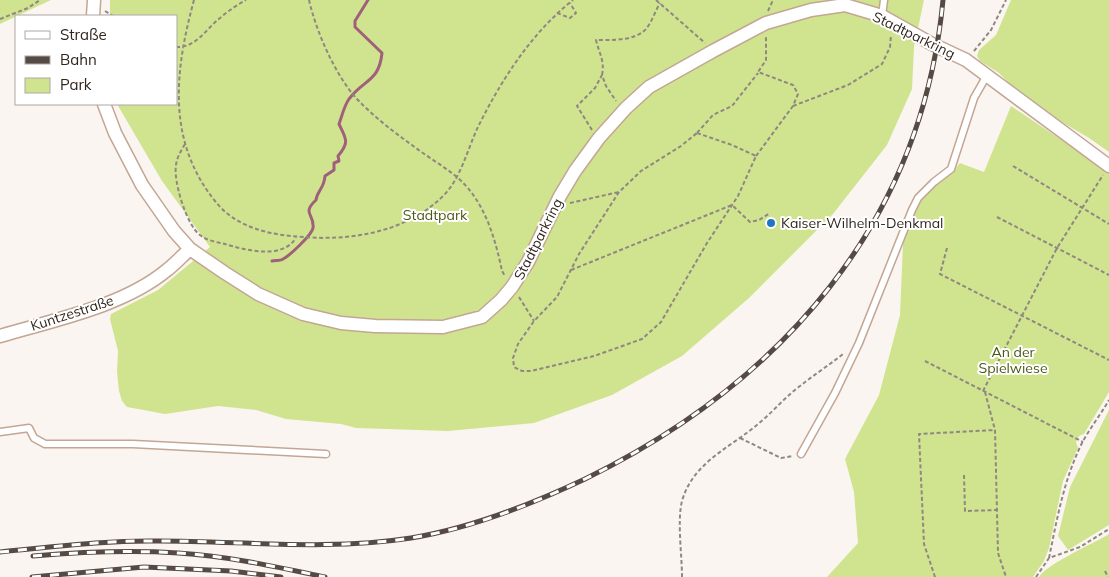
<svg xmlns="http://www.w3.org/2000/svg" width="1109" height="577" font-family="Mulish,sans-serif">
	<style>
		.green { fill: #d0e48f }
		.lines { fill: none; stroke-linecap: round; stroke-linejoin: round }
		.stream { stroke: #a0607c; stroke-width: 3 }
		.service-casing { stroke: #c3a694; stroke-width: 9 }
		.minor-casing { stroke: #c3a694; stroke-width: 15 }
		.path { stroke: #908781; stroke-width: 2; stroke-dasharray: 4 2.5; stroke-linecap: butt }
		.service { stroke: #fff; stroke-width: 6 }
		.minor { stroke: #fff; stroke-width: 12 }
		.rail-casing { stroke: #564b44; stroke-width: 5 }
		.rail { stroke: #fff; stroke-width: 3; stroke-dasharray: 9; stroke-linecap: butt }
		.poi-dot { fill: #2176c4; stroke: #fff; stroke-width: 2 }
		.labels { text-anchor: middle; stroke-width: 4; stroke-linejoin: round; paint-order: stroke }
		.street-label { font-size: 14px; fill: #31251e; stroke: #fff }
		.park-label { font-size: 14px; fill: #4b5816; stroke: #fff }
		.poi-label { font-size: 14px; fill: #31251e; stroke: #fff; text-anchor: start }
	</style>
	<rect width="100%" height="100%" fill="#fbf5f1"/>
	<path class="green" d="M0,0h51l-51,24z
		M110,0h814l-10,47 -2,42 -25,56 -54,69 -84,84 -67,58 -70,39 -78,28 -86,8 -92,-3 -15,-4 -55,-5 -30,-9 -38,-4 -53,8 -38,-7 -5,-6 -3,-10 -2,-19 1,-21 -8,-32 1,-5 47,-24 52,-43 -48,-66 -45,-77h59v-88h-66z
		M1011,0h98v152l-20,-14 -63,-37 -27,-28 -19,-12 -3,-5 2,-6 17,-15z
		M1011,106l98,66v220l-25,42 -5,2 -3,6 2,6 -15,33 -14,67 -5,13 -11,16h-206l31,-34 -4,-51 -9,-33 34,-64 21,-80 3,-72 12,-35 15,-19 21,-15 9,-11 24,9z
		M1109,410v115l-41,25 -10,-14 12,-49z
		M1109,534v43h-70c9,-14 54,-33 70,-43z"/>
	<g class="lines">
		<path class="stream" d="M272,261c3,-1 9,0 11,-2 6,-3 29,-24 30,-31 2,-14 -12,-14 3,-28 1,-9 8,-11 9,-24l9,-6v-7l5,-2 -1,-5c12,-14 8,-17 1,-32 3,-8 5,-18 10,-25 15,-20 30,-17 33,-46l-27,-26v-6l13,-21"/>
		<defs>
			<path id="service" d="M882,16l2,-16
				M0,432l29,-4 5,10 11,6h88l193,10
				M801,454l34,-61 24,-50 53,-133 6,-12 16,-16 17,-13 23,-71 12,-21"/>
			<path id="minor" d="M93,16l1,-16
				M104,104l11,29 27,52 32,46 16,18 35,24 33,21 45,20 38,9 34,3 68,1 39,-10 19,-17 11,-13 16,-25 32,-66 15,-25 24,-33 27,-30 23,-21 64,-36 53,-28 45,-13 34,-5 37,11 50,28 34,16 143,106
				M0,336c54,-16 124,-30 167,-66 8,-6 15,-14 23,-21"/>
		</defs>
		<use href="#service" class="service-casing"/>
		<use href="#minor" class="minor-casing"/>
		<path class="path" d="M194,0c-19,70 -28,140 21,201 21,27 55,34 88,36 48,4 104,-5 140,-41 17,-16 24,-45 34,-67 23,-47 54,-96 96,-129
			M309,0c7,31 26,75 48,99 17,18 38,34 59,49 17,13 37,23 51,39 20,23 29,55 35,84l3,5
			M656,0l49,43
			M105,11l8,5
			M768,11l5,-11
			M557,13l13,5 6,-5 -6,-10
			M0,19l28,-11 12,-8
			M176,47c20,1 30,-18 44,-29 8,-7 17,-13 26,-18
			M974,51l17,-21 15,-30
			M602,75c3,-14 -3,-22 -6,-35 15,0 36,1 48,-9 7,-6 11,-20 16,-28
			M793,106l55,-21 34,-21 8,-17 1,-12
			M592,130l-15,-24 18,-18 7,-13 4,11 10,15
			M697,133l35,12 24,11 -18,40 -31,47 -46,79 -19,17 -48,17 -63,15h-9l-8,-4 -1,-9 5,-14 16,-23 23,-24 22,-43 40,-62 22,-21 40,-25z
			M697,133l16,-18 19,-9 26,-33
			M185,144c-4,7 -8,13 -9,21 -3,16 11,61 24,70 7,6 17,7 25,9 20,6 57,16 71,-6
			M756,156l37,-50 5,-12 -5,-9 -35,-13 8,-12v-24
			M1013,166l96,58
			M570,203l49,-11
			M997,217l112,58
			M947,248l-7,26 169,86
			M571,270l161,-65 18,17 9,-2 11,-7
			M519,297l15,24
			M925,361l158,81
			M983,391l74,-143 46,-73
			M985,392l10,38 3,123 8,24
			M740,438l41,20 12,-2
			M964,475l1,36 33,-1
			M1049,558c8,-39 15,-79 33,-115 8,-15 19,-29 27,-43
			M1105,571l3,6
			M682,577c0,-22 -5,-56 0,-76 11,-39 48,-53 76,-77 15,-12 27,-27 42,-38 14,-11 29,-21 43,-32
			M935,577l-11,-33 -5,-110 76,-4
			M1036,577l13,-19 31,-11 29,-18"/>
		<use href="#service" class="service"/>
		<use href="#minor" class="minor"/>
		<defs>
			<path id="rail" d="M0,552c53,-5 106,-12 159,-11 84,0 168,10 252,-3 61,-10 119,-33 174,-59 196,-96 337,-256 358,-479
				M33,556c48,-4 96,-6 145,-3 50,3 99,14 147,24
				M32,577l112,-10 87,4 50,6"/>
		</defs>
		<use href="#rail" class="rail-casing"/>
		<use href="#rail" class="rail"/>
	</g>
	<circle class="poi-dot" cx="771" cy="223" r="5"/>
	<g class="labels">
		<g class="street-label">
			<text transform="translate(914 35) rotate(26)" y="5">Stadtparkring</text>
			<text transform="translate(538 239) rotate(-63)" y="5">Stadtparkring</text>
			<text transform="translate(72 313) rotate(-18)" y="5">Kuntzestraße</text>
		</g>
		<g class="park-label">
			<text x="435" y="220">Stadtpark</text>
			<text x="1013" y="357">An der<tspan x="1013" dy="16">Spielwiese</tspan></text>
		</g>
		<g class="poi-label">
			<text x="781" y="228">Kaiser-Wilhelm-Denkmal</text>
		</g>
	</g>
	<rect x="15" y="15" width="162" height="90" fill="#ffffff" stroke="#ada8a5"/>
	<rect x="25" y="31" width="25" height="8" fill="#ffffff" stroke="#ada8a5"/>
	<text x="60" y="40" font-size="15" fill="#31251e">Straße</text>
	<rect x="25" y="56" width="25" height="8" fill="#564b44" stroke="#ada8a5"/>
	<text x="60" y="65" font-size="15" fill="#31251e">Bahn</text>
	<rect x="25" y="78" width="25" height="15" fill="#d0e48f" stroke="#ada8a5"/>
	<text x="60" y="90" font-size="15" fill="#31251e">Park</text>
</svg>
